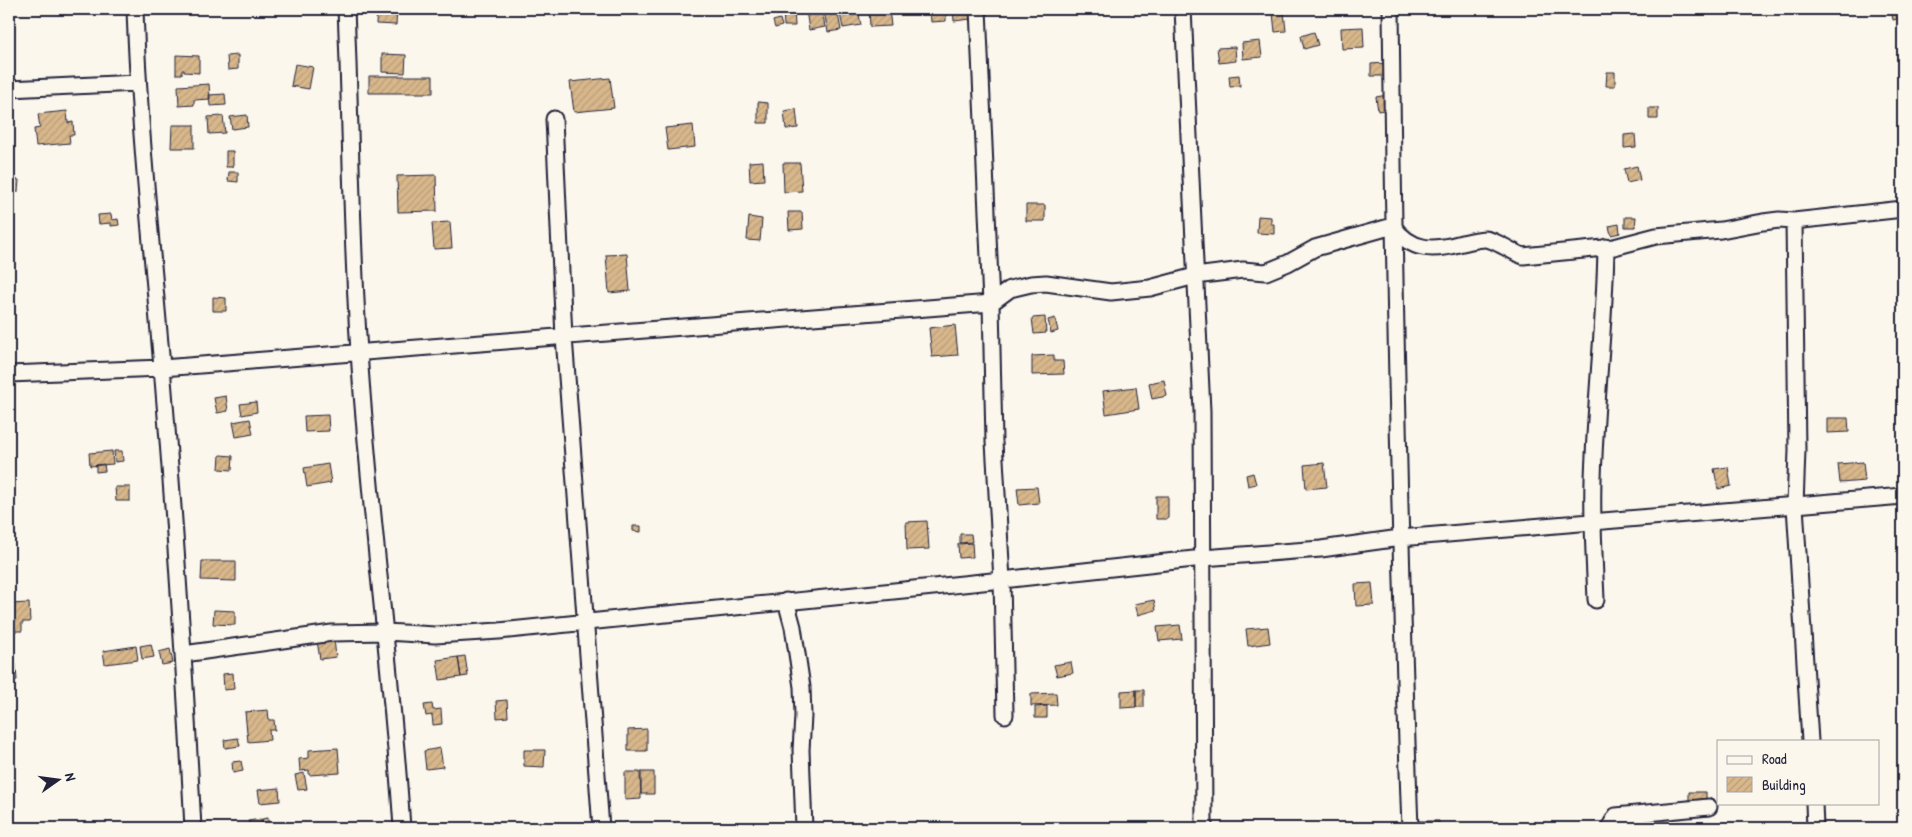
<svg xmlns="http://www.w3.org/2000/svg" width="1912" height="837" font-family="'Patrick Hand',sans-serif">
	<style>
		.building { fill: url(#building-hatch); stroke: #22223b }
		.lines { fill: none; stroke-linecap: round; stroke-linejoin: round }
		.street-casing { stroke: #22223b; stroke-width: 19 }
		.street { stroke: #fbf7ec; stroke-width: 15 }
	</style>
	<defs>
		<pattern id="building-hatch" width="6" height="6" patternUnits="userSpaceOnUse" patternTransform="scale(1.25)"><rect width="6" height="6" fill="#d8b78b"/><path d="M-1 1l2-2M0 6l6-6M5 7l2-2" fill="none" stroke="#b99d79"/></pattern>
	</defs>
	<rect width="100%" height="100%" fill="#fbf7ec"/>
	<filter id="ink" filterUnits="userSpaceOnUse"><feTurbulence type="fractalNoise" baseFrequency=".02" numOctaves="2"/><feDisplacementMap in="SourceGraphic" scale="10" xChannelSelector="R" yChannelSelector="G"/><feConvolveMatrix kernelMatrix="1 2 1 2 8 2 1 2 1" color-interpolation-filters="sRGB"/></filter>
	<g filter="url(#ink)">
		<path class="building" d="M377,9h20l-1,16 -20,-1z
			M783,9h11l1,17h-11z
			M822,9l3,18 -16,3 -3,-20z
			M837,9l4,21 -13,2 -4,-21z
			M839,9h19l3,16 -18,3z
			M869,9h20l2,17 -21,1z
			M930,9h16v12l-15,1z
			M953,9h18v10l-17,2z
			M1047,9h13v1l-12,3z
			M1891,9h12v9l-10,2z
			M1284,12l2,19 -11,1 -2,-19z
			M780,19l2,7 -7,2 -2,-7z
			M1363,27l1,21 -22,1 -1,-21z
			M1314,32l4,13 -14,4 -3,-13z
			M1260,41l2,16 -19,2 -1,-16z
			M1235,47l1,14 -17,2 -2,-15z
			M382,54l24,1 -1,18 -23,-1z
			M176,55l23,1v17l-15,-1v-2h-2v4h-6z
			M238,55v14l-10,1 -1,-14z
			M1385,63l1,13h-15v-12z
			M295,64l18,3 -4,22 -18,-3z
			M1607,72h8v14h-9z
			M1239,75l1,11 -10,1 -1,-11z
			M369,76h64v17h-64z
			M610,78l4,30 -40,4 -4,-30z
			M209,84l1,15 -16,1v5l-15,1 -1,-20z
			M225,94l1,11 -16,1 -1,-11z
			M1387,95l2,14 -11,2 -2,-14z
			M758,102l10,1v20h-10z
			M1649,108h9v11h-9z
			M796,109l2,19 -12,1 -2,-18z
			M67,111l1,12 5,-1 1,13h-5l1,8 -34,3 -2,-17 6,-1 -2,-14z
			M247,115l1,12 -16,2 -2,-12z
			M223,116l2,17 -16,1 -1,-17z
			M172,125h22v23h-23z
			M693,125l2,22 -27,3 -3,-22z
			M1635,134l1,13 -12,1v-13z
			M226,151h7v16h-7z
			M763,161l1,19 -14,1 -1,-19z
			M783,163h17l2,28 -18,1z
			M1637,166l3,14 -13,3 -3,-14z
			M229,172h9v10l-10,-1z
			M436,175l1,36 -39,1 -1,-36z
			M9,179l10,1 -1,12h-9z
			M1026,205h19v16h-19z
			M788,212h14l1,17 -14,1z
			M111,214l1,6 6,-1 1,6 -8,1v-3l-12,1 -1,-9z
			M1258,216l13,1v7h3v10l-17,-1z
			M749,217l13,2 -2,22 -13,-1z
			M1625,217h11l-1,10h-10z
			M450,222l2,26 -18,1 -2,-26z
			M1619,224l1,9 -9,2 -2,-9z
			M627,254l3,37 -21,2 -3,-38z
			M213,297l13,1v13h-13z
			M1045,317l1,16 -12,1 -2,-16z
			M1055,318l3,13 -7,2 -3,-13z
			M955,325l3,30 -26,2 -3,-29z
			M1054,355v6h9l1,13 -32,1v-19z
			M1164,380l3,16 -15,3 -3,-16z
			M1136,387l3,22 -33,5 -3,-23z
			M226,396l2,15 -11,2 -3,-15z
			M256,402l1,10 -15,3 -2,-11z
			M328,415l1,16 -24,1 -1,-16z
			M1827,418h21l1,14 -22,1z
			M250,419l3,15 -17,3 -3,-15z
			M112,451l1,13 -23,2 -1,-13z
			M114,451h8l1,10 -8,1z
			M220,455l13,1 -1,14 -13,-1z
			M1863,462l2,19 -25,2 -2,-19z
			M1324,463l3,24 -21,2 -2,-24z
			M104,464l1,7 -9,1v-7z
			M328,464l3,19 -24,4 -3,-19z
			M1728,467l3,19 -13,3 -4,-20z
			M1253,473l3,11 -8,2 -2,-11z
			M115,487h15v14h-14z
			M1037,487l2,16 -20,2 -2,-17z
			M1156,496h12v23h-12z
			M927,521l2,28 -22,1 -1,-28z
			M633,526h8v6l-8,-1z
			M960,534h11l1,8 -12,1z
			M972,543l1,14 -14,1 -1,-14z
			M202,561h34v20l-35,-1z
			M1372,583l2,22 -18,1 -1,-22z
			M1154,600l2,10 -18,5 -3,-11z
			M29,603l1,19h-8v9h-13v-27z
			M214,610l21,1v14l-22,-1z
			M1180,625l2,14 -23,2 -2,-14z
			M1268,627l2,16 -22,3 -2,-17z
			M334,639l2,18 -16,2 -3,-18z
			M151,644l3,13 -12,2 -2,-13z
			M136,646l2,14 -33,4 -2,-13z
			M170,649l3,14 -11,2 -3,-13z
			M15,656l2,24h-8v-23z
			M465,656l3,20 -7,1 -3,-20z
			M458,657l3,20 -21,3 -3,-20z
			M1071,662l2,11 -16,3 -3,-11z
			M233,673l1,16 -10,1 -1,-16z
			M1136,690v17l-15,1v-17z
			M1136,690h8v17h-8z
			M1056,693l1,12 -26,1v-12z
			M507,700l1,17 -11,1 -1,-17z
			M432,704l1,6 8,-1 1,15 -9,1 -1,-10 -6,1 -2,-11z
			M1047,706v12h-12v-11z
			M268,710l1,10h5l1,10h-6l1,10 -22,2 -3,-30z
			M647,729v22h-19v-21z
			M238,738l2,8 -15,2 -1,-8z
			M338,748l2,25 -31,2v-5l-9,1 -1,-12 10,-1v-8z
			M440,748l3,19 -17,2 -2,-18z
			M524,750h21l-1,17 -20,-1z
			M241,761l2,10 -10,2 -1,-11z
			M625,772h15l1,27 -16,1z
			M641,772h13v22h-13z
			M304,773l3,16 -9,1 -3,-15z
			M279,788l1,13 -20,2 -2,-13z
			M1689,792h17v10l-17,1z
			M268,818l1,9 -6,1 -1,-9z
			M261,819l2,9h-13l-2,-7z
			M1419,821h20v7h-20z
			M497,822v6h-15v-5z
			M558,823l1,5h-10v-4z"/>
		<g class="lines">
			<defs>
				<path id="street" d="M135,9c4,119 17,239 27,358 13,154 23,307 31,461
					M346,9c5,114 5,228 13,342 10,160 33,318 43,477
					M978,9l13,294 3,139 8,138 3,135
					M1183,9l19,402 2,417
					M1391,9c3,273 9,546 19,819
					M9,89l128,-6
					M554,119l10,218 37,491
					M1794,221l3,229 -2,56 15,235
					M9,374l153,-6 829,-65 19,-14 21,-5 15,-1 65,9 39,-4 45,-12 48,-6 23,2 22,-9 27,-15 78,-22c18,26 41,25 69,17 7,-1 15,-4 23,-4 8,0 28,13 38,17l91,-9 42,-11 65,-6 42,-8 16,-2 15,1 109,-12
					M1596,600c-2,-48 -5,-96 -2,-144 3,-70 11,-139 12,-209
					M786,601l7,26 9,60 1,29 -2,34 3,78
					M184,654l148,-21 54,-1 49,3 64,-4 503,-51 201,-22 118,-9 79,-11 503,-42
					M1814,803l1,25
					M1609,828l7,-12 93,-9"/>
			</defs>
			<use href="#street" class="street-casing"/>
			<use href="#street" class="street"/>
		</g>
	</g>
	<rect width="1912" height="837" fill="none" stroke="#fbf7ec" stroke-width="30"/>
	<rect x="15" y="15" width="1882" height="807" fill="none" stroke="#22223b" stroke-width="2" filter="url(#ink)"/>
	<rect x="1717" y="740" width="162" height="65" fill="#fbf7ec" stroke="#a4a2a5"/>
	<rect x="1727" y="756" width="25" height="8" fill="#fbf7ec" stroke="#a4a2a5"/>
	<text x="1762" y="764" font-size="15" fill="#22223b">Road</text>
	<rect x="1727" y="777" width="25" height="15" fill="url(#building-hatch)" stroke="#a4a2a5"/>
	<text x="1762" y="790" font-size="15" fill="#22223b">Building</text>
	<g transform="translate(58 780) rotate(76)" stroke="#fbf7ec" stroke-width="4" paint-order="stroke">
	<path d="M0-4L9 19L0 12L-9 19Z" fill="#22223b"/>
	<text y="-8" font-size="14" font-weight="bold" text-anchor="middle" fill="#22223b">N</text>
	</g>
</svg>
